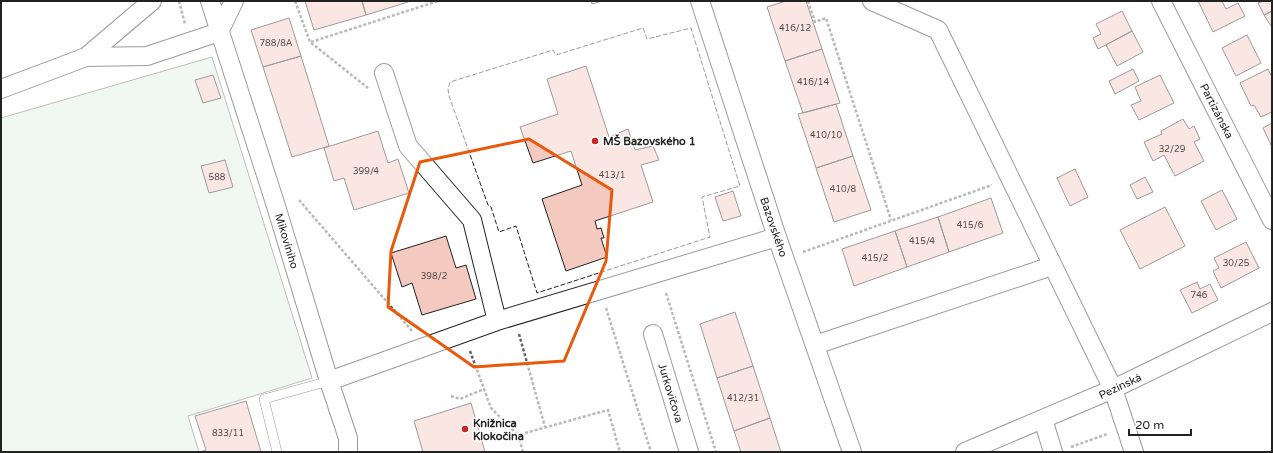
<svg xmlns="http://www.w3.org/2000/svg" width="1273" height="453" font-family="'Varela Round',sans-serif">
	<style>
		.green { fill: #e0efe3; stroke: #6f6f6f }
		.building { fill: #f3c9c0; stroke: #222 }
		.lines { fill: none; stroke-linecap: round; stroke-linejoin: round }
		.service-casing { stroke: #222; stroke-width: 10 }
		.minor-casing { stroke: #222; stroke-width: 20 }
		.path { stroke: #646464; stroke-width: 2.5; stroke-dasharray: 3 2; stroke-linecap: butt }
		.service { stroke: #fff; stroke-width: 9 }
		.minor { stroke: #fff; stroke-width: 18 }
		.fence { stroke: #222; stroke-width: 1; stroke-dasharray: 5 2; stroke-linecap: butt }
		.marked { fill: none; stroke: #e8590c; stroke-width: 3; stroke-linejoin: round }
		.poi-dot { fill: #c62828; stroke: #fff; stroke-width: 1.5 }
		.labels { text-anchor: middle; stroke-width: 3; stroke-linejoin: round; paint-order: stroke }
		.number-label { font-size: 9px; fill: #564c4a }
		.street-label { font-size: 11px; fill: #222; stroke: #fff }
		.poi-label { font-size: 11px; font-weight: bold; fill: #222; stroke: #fff; text-anchor: start }
	</style>
	<rect width="100%" height="100%" fill="#fff"/>
	<path class="green" d="M212,57l100,321 -124,38 11,36h-198v-334z"/>
	<path class="building" d="M305,1h57l4,14 -52,15z
		M362,1h46v1l-42,13z
		M591,1h11l-10,3z
		M786,1h20l16,48 -37,12 -18,-54z
		M1198,1h24l4,8 12,-6 7,13 -32,16z
		M1263,1h9v10l-8,4 -6,-12z
		M1122,11l10,20 -34,18 -5,-11 8,-4 -5,-10z
		M1272,11v14l-1,1 -7,-11z
		M289,18l12,38 -38,11 -12,-37z
		M1132,31l11,21 -26,14 -11,-21z
		M1247,35l14,28 -25,13 -14,-28z
		M822,49l18,54 -37,10 -18,-52z
		M301,56l28,90 -37,11 -29,-90z
		M586,66l23,71 19,-8 7,21 18,-4 6,14 -18,5 12,37 -58,19 2,8 4,-1 3,10h-3l6,19 -41,14 -24,-72 40,-14 -11,-34 -38,12 -13,-36 38,-13 -11,-35z
		M1133,69l6,12 -24,13 -6,-13z
		M1268,69l4,8v35l-11,5 -7,-12 -3,1 -11,-23z
		M213,75l8,23 -18,5 -8,-23z
		M1160,75l14,28 -35,17 -8,-15 10,-4 -6,-14z
		M836,104l17,52 -37,12 -18,-54z
		M1183,119l6,10 5,-3 6,13 -6,3 10,19 -29,15 -11,-21 -11,6 -9,-19 18,-8 -1,-3z
		M1272,123v24l-9,-19z
		M378,131l10,32 10,-4 11,34 -55,17 -10,-32 -10,3 -10,-33z
		M853,156l18,54 -37,12 -18,-54z
		M225,160l8,27 -24,6 -8,-27z
		M1075,169l13,28 -18,9 -13,-28z
		M1145,177l8,15 -16,7 -7,-14z
		M1222,190l15,29 -21,11 -15,-29z
		M733,191l8,25 -18,5 -8,-24z
		M991,198l12,35 -54,19 -11,-35z
		M1165,207l20,39 -45,23 -20,-39z
		M938,217l11,35 -42,15 -12,-36z
		M895,231l12,36 -53,19 -12,-37z
		M446,236l10,32 10,-3 10,34 -54,16 -10,-32 -10,4 -11,-34z
		M1246,242l13,26 -38,20 -8,-17 6,-3 -5,-10z
		M1197,282l3,7 10,-5 8,16 -26,13 -12,-23z
		M735,312l18,54 -36,12 -17,-54z
		M753,366l17,52 -36,13 -17,-53z
		M246,401l15,51h-61l6,-2 -11,-34z
		M471,403l14,49h-62l-9,-31z
		M770,418l11,34h-40l-7,-21z"/>
	<g class="lines">
		<defs>
			<path id="service" d="M277,452l-13,-53 65,-18"/>
			<path id="minor" d="M210,1l66,205 53,175 19,57v14
				M700,1l77,236 75,215
				M872,1l66,29 175,359 21,63
				M1161,1l111,219
				M86,57l66,-56
				M384,73l24,73 64,74 25,101
				M1,89l85,-32 61,-1 72,-24 15,-31
				M653,334l36,118
				M815,345l237,-79
				M329,381l168,-60 280,-84
				M1043,419l10,33
				M965,452l148,-63 159,-77"/>
		</defs>
		<use href="#service" class="service-casing"/>
		<use href="#minor" class="minor-casing"/>
		<path class="path" d="M179,1l6,23
			M295,1l15,41 58,46
			M808,1l7,21 11,-4 65,202
			M311,42l127,-41
			M299,200l113,131
			M803,252l189,-67
			M666,293l50,159
			M606,308l45,144
			M519,334l26,93
			M470,351l21,57 27,27
			M451,396l9,3 24,-10
			M1071,447l36,-13
			M523,452l-5,-17 90,-25 12,42"/>
		<use href="#service" class="service"/>
		<use href="#minor" class="minor"/>
		<path class="fence" d="M643,28l4,11 44,-11 49,158 -38,11 8,40 -173,56 -21,-67 -17,6 -8,-25 -3,-2 -39,-109 -1,-7 2,-7 103,-32 3,5z"/>
	</g>
	<path d="M0 0H1273V453H0ZM529,139l83,51 -6,71 -42,100 -90,6 -86,-60 3,-56 29,-89z" fill="#fff" fill-opacity=".55" fill-rule="evenodd"/>
	<path class="marked" d="M529,139l83,51 -6,71 -42,100 -90,6 -86,-60 3,-56 29,-89z"/>
	<g class="poi-dot">
		<circle cx="595" cy="141" r="4"/>
		<circle cx="465" cy="429" r="4"/>
	</g>
	<g class="labels">
		<g class="number-label">
			<text x="795" y="31">416/12</text>
			<text x="276" y="46">788/8A</text>
			<text x="813" y="85">416/14</text>
			<text x="826" y="138">410/10</text>
			<text x="1172" y="152">32/29</text>
			<text x="366" y="174">399/4</text>
			<text x="612" y="178">413/1</text>
			<text x="217" y="180">588</text>
			<text x="843" y="192">410/8</text>
			<text x="970" y="228">415/6</text>
			<text x="922" y="244">415/4</text>
			<text x="875" y="261">415/2</text>
			<text x="1236" y="266">30/25</text>
			<text x="434" y="279">398/2</text>
			<text x="1199" y="298">746</text>
			<text x="743" y="401">412/31</text>
			<text x="228" y="436">833/11</text>
		</g>
		<g class="street-label">
			<text transform="translate(1217 111) rotate(63)" y="4">Partizánska</text>
			<text transform="translate(774 227) rotate(71)" y="4">Bazovského</text>
			<text transform="translate(287 241) rotate(73)" y="4">Mikovíniho</text>
			<text transform="translate(1120 386) rotate(-25)" y="4">Pezinská</text>
			<text transform="translate(671 393) rotate(73)" y="4">Jurkovičova</text>
		</g>
		<g class="poi-label">
			<text x="603" y="145">MŠ Bazovského 1</text>
			<text x="473" y="427">Knižnica<tspan x="473" dy="13">Klokočina</tspan></text>
		</g>
	</g>
	<rect width="1273" height="453" fill="none" stroke="#222222" stroke-width="4"/>
	<path d="M1129 429v6h62v-6" fill="none" stroke="#222222" stroke-width="2"/>
	<text x="1135" y="429" font-size="12" fill="#222222" stroke="#ffffff" stroke-width="3" paint-order="stroke">20 m</text>
</svg>
